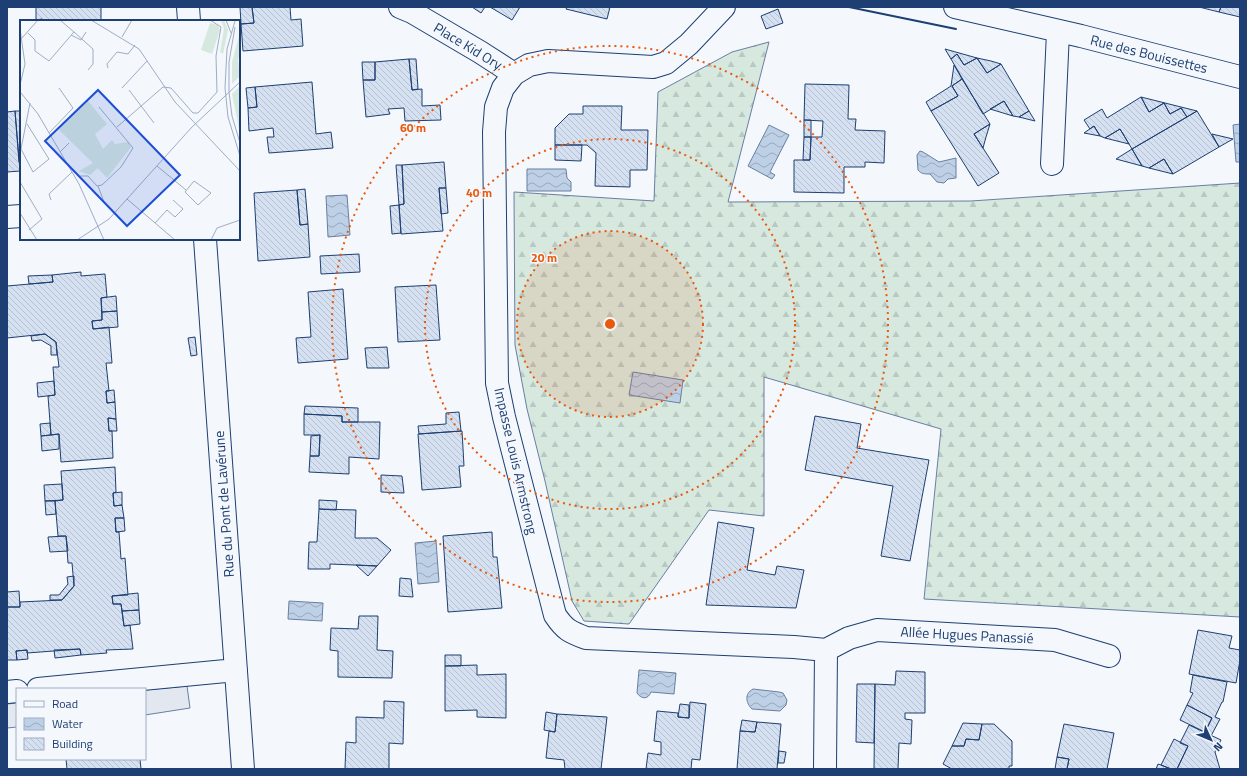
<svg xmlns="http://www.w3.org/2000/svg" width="1247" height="776" font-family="'Titillium Web',sans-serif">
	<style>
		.forest { fill: url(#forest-firs); stroke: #687fa3 }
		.parking { fill: #e3e8f0; stroke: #687fa3 }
		.water { fill: url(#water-waves); stroke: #687fa3 }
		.building { fill: url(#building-back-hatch); stroke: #1d3f73 }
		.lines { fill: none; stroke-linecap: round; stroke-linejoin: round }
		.minor-casing { stroke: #1d3f73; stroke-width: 24 }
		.minor { stroke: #f4f7fb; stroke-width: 22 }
		.wall { stroke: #1d3f73; stroke-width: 2 }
		.ring { fill: none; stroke: #e8590c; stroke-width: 2; stroke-dasharray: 2 4 }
		.labels { text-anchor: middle; stroke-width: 3; stroke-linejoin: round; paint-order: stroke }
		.street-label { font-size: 14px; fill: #1d3f73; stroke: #f4f7fb }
		.inset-road { fill: none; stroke: #9eadc5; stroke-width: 1 }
		.view { fill: #1d4ed8; fill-opacity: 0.15; stroke: #1d4ed8; stroke-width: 2 }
		.inset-edge { fill: none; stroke: #1d3f73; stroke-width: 2 }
		.centre { fill: #e8590c; stroke: #f4f7fb; stroke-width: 2 }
		.ring-label { font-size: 12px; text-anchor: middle; font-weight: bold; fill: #e8590c; stroke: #f4f7fb; stroke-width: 3; stroke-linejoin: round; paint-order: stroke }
	</style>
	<defs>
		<pattern id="forest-firs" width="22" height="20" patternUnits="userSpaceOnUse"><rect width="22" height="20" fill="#d7e8df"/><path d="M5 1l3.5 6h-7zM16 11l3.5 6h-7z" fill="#b8c8c3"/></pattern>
		<pattern id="water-waves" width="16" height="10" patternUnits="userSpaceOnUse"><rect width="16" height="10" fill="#bed0e5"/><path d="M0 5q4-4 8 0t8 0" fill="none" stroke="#9aaabe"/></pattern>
		<pattern id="building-back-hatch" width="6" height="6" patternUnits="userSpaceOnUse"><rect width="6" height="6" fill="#d5e0f0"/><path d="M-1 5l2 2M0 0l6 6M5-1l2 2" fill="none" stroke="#b6c1d1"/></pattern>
	</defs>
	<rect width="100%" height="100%" fill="#f4f7fb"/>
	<path class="forest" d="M769,42l-41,160 243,-1 269,-18v434l-316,-18 17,-170 -177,-52v139l-55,-6 -80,114 -45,-3 -12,-20 -27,-120 -18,-72 -12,-64 -1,-153 140,9 4,-109 74,-40z"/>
	<path class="parking" d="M187,686l3,22 -45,7v-25z
		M17,703v24l-10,1v-24z"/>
	<path class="water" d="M1240,124v38h-4l-3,-37z
		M769,125l20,10 -19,37 5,3 -3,4 -24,-13z
		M920,151l3,1 16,10 17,-4v20l-8,1 -4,4 -7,-1 -7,-8c-5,0 -9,0 -12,-4l-1,-15z
		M527,169h39l1,9 4,4v9h-44z
		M347,195l3,40 -22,2 -2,-41z
		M633,372l50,8 -3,23 -51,-8z
		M436,541l3,41 -21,2 -3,-41z
		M289,601l34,2 -1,18 -34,-2z
		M639,670l37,3 -2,21 -23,-2c-3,8 -10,7 -14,1z
		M753,689l26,3 4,1 4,7 -1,5 -6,6 -28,-2c-6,-6 -8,-15 1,-20z"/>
	<path class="building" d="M36,7h65v13l-59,1v-2l-6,1z
		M240,7h12l2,16 -13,1z
		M252,7h38l1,13 10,-1 2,27 -60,5 -2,-27 13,-1z
		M472,7h13l-4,6z
		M490,7h30l-8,13z
		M567,7h43l-3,12 -41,-10z
		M1199,7h22l-2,5z
		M1221,7h19v10l-21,-5z
		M778,9l5,14 -17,6 -5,-13z
		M945,49l32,9 -13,7 -7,-11 -6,5z
		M957,54l7,11 13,-7 10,15 14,-9 28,47 -10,6 -6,-1 -9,-15 -21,13 -32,-55z
		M977,58l14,3 10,3 -14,9z
		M409,59l3,31 10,-1v17l18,-1 1,15 -36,1 -1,-13 -16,1 2,5 -24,3 -3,-37h12v-18z
		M409,59h7l2,30 -6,1z
		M362,62h13v18h-12z
		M954,65l8,14 -10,7 6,10 -27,15 -5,-9 25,-16z
		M962,79l28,45 -16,10 25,39 -21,13 -47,-75 27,-15 -6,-10z
		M312,82l4,52 15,-2 2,16 -64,5 -2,-16h7l-1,-9 -24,3 -1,-23 9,-1 -2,-20z
		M805,84l44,1 -1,34h8l-1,11 30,1 -1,32 -19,-1v5h-21v26l-50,-1v-32h16l1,-23h11l1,-16 -19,-1z
		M255,87l2,20 -9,1 -2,-20z
		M1141,97l56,14 -10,6 -6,-9 -11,6 -6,-11 -15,9z
		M1141,97l8,15 15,-9 6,11 11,-6 6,9 -55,32 -12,-20 -15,9 -5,-2 -6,-10 -4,3 -6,-9 18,-11 5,9z
		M1004,101l9,15 -23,-7z
		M583,106h39l-1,24h27l-1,40h-17v17l-35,-1 1,-33 -9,-8h-32v-17l14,-14h14z
		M15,111l5,60 -13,1v-60z
		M15,111h6v51h-2z
		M1029,111l6,10 -16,-4z
		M1197,111l22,36 -46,27 -9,-15 -15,9 -7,-2 -10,-17z
		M804,120h7v17h-7z
		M990,124l-4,13 -3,11 -9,-14z
		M1094,126l6,10 -16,-3z
		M1120,129l9,15 -24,-6z
		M1212,134l21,5 -14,8z
		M804,137h7l-1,23h-7z
		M555,145h27l-1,16 -26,-1z
		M1132,149l10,17 -26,-7z
		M1164,159l9,15 -24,-6z
		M444,162l2,26h-7l4,43 -42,3 -2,-29 5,-1 -2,-39z
		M396,165h6l2,39 -5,1z
		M439,188h7l2,25 -7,1z
		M305,189l3,35 -8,1 -3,-35z
		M297,190l3,35 8,-1 2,33 -52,4 -4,-68z
		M399,205l2,28 -9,1 -2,-28z
		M359,254l1,18 -39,2 -1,-18z
		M81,272v4l24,-2 2,23 -6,1 1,22 -10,1 1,8 16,-2 3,36h-6l3,28h-3l1,12 8,-1 1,17 -8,-1 1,13h3l1,27 -52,4 -2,-28 -8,1 -3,-39 7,-1 -2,-28h6l-3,-25 -11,-8 -38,4v-52l46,-4 -1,-7z
		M52,275l1,7 -24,2 -1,-8z
		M436,285l4,55 -42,2 -3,-55z
		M343,289l5,70 -50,4 -2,-25 15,-1 -3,-45z
		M116,296l1,15 -15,1 -1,-14z
		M117,311l1,16 -25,2 -1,-8 10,-1v-8z
		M45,334l11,8 1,13h-6v-9l-10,-6 -9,1 -1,-5z
		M195,337l2,18 -6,1 -3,-18z
		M387,347l2,21h-22l-2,-20z
		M54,381l1,14 -17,2 -1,-14z
		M114,390l1,12 -8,1 -1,-12z
		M305,406l53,2v14h-16v-6l-38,-2z
		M459,412l2,19 -42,3 -1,-8 28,-2v-11z
		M304,414l38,2v6h38l-1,37 -30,-2v17l-40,-2 1,-16h9l1,-21h-16z
		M815,416l46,8 -4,24 72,12 -19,101 -29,-5 12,-70 -88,-16z
		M108,418l8,1 1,12h-8z
		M50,423l1,12 -10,1 -1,-12z
		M462,431l2,35h-5l2,21 -39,3 -4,-56z
		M59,434v15l-17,2 -1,-15z
		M320,435l-1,21h-9l1,-20z
		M115,467l1,25 -3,1 1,13 8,-1 2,13h-9l1,14h3l2,27 4,-1 3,37 -16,1 1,8h8l3,22 6,-1 3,24 -27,1 1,3 -26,2 -1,-6 -53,4v-3l-11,1 1,9h-10v-53h13v-5l42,-2 12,-14 -2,-23h-4l-2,-27h-8l-3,-35 8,-1 -2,-29z
		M381,475l21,1 2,17 -23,-1z
		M62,484l1,16 -18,1 -1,-16z
		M122,492v13l-8,1 -1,-13z
		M319,500l18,1 -1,9 -17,-1z
		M45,501h10l1,13 -10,1z
		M319,509l37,1 -1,28h22l14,12 -14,16 -47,-2v5h-22l1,-27h8z
		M115,518h9l1,13 -9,1z
		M718,522l36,6 -7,42 28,5 2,-9 27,4 -8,38 -90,-3z
		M492,532l1,25h4l5,51 -54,4 -5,-76z
		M66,536l2,15 -18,1 -2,-15z
		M356,565l21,1 -9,10z
		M74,576v10l-12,14h-12v-5h9l9,-11 -1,-7z
		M400,578l11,1 2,18 -14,-1z
		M19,591l1,16h-13v-15z
		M138,593l1,17 -17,1 -1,-7h-8l-1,-8z
		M139,610l1,14 -16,2 -2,-15z
		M359,616h19l-1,34 16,1 -1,27 -54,-1v-26l-8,-1 1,-22 27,1z
		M1198,630l34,6 -3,12 11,2v10l-4,23 -47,-9z
		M80,649l1,6 -26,3 -1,-8z
		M27,650l1,9 -11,1 -1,-9z
		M445,655h16v11h-16z
		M477,665v10l29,-1v44l-29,-1v-7l-32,1v-45z
		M896,671l29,1v41h-20v6l7,1 -1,24 -12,-1 -1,26h-24l1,-85 20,1z
		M1193,675l34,7 -4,20h-1l-7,15 5,2 -9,17 -6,-4 7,-14 -25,-13 6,-12 -3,-1z
		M857,684h18l-1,59 -18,-1z
		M384,701l20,1 -1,42 -14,-1v26h-44l1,-27 10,1v-26l28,1z
		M690,702l16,2 -6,56 -8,-1 -1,10h-45l2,-16 13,2v-13l-7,-1 3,-30 21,2v4l11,1z
		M680,704l9,1v13l-11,-1z
		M1187,705l25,13 -7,14 -25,-12z
		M546,712l11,2 -2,18 -11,-2z
		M557,714l50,3 -6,52h-36l-1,-9 -18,-2 3,-27 6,1z
		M742,720l15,2 -2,10 -15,-1z
		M757,722l24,2 -4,45h-40l3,-38 15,1z
		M963,723l19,1 -3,16 -13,-1 -2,7h-12z
		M982,724h12l18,17v25h-3v3h-57l-9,-5 9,-18h12l2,-7 13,1z
		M1064,724l50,9 -7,36h-40l2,-10 -12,-2z
		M1189,725l32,15 -6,12 5,17h-43l11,-23 -8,-3z
		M1174,739l14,7 -11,23h-6l-10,-4z
		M779,751l7,1 -2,11h-6z
		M1057,757l12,2 -2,10h-12z
		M66,759h74l1,10h-74z
		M1158,764l3,1 10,4h-15z"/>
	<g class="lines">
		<defs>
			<path id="minor" d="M188,7l1,14
				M400,7l12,5 68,40 34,22
				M724,7l-35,37 -23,19 -13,4 -105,-6 -19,4 -15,9 -11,14 -7,19 -2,25 3,251 7,34 51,198c10,15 15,17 31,23l208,9 32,3
				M955,7l126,29 159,41
				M1052,164l6,-132
				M7,217l14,-1
				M205,239l38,530
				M826,650l23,-12 28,-8 178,10 54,16
				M38,689l198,-19
				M7,692l10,-1
				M825,769l1,-119"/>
		</defs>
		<use href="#minor" class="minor-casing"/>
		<use href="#minor" class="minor"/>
		<path class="wall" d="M849,7l107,22"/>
	</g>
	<circle cx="610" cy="324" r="93" fill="#e8590c" fill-opacity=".12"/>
	<g class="ring">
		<circle cx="610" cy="324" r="93"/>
		<circle cx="610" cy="324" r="185"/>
		<circle cx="610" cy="324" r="278"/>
	</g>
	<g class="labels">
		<g class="street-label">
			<text transform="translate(468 46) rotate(31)" y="5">Place Kid Ory</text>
			<text transform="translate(1149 54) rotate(14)" y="5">Rue des Bouissettes</text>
			<text transform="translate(516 461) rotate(77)" y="5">Impasse Louis Armstrong</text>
			<text transform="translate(224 504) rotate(-94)" y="5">Rue du Pont de Lavérune</text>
			<text transform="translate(967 635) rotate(3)" y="5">Allée Hugues Panassié</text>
		</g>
	</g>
	<g transform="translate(20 20)">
		<rect width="220" height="220" fill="#f4f7fb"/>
		<path d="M201,0h3l4,10 -5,24 -3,-2 4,-23zM190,3l8,2 2,5 -8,24 -11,-4zM220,12v25l-2,2 2,17 -8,8v-22zM220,66v47l-8,-39z" fill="#d7e8df"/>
		<path d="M68,81l19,23 -12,10 8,15 9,-9 3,4 13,-2 3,5 -24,31 -9,-10 -8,7 -11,-4 14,-8 -36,-35z" fill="#d7e8df"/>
		<path class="inset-road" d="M71,0l48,29 36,53 65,69M206,0l5,13M215,1l-8,28 -2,39 3,29 12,39M215,7l-6,35v30l3,24 8,27M0,9l5,35 -5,21M54,12l19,17v15l-5,6M8,13l7,7v11l14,10 25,-29 -14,-12M51,15l10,5 5,-8M102,17l10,-17M2,18l16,-18M88,48l-1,-4 10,-12 11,2 7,-9M102,68l25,-27M109,70l25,33M1,73l17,21 41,70 25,56M7,104l22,35 -16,13 -12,-23 9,-46M97,107l46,-40 8,1 22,25h5l19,-21 -1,-36 5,-29 -11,-7M29,113l24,-25 -14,-20M40,132l9,-9M137,146l29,24M60,156h8l9,10 5,-1 19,-18 12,-19 -34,-41M174,161l17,12 -13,12 -13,-13zM0,162l22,37 -13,11M78,166l6,16M107,179l48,41M31,180l-2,-6 23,-22M0,193l17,27M135,203l12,-13 8,7 8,-8 -10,-9M57,220l32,-21 83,-92 48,-45M191,220l6,-12 23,-8"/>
		<path class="view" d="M78,70l82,85 -53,51 -82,-85z"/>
		<rect width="220" height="220" class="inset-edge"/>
	</g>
	<circle cx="610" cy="324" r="6" class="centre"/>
	<g class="ring-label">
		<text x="413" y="132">60 m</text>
		<text x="479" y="197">40 m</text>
		<text x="544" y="262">20 m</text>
	</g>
	<rect width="1247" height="776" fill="none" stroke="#1d3f73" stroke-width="16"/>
	<rect x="16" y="688" width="130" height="72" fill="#f4f7fb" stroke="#9eadc5"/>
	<rect x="24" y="701" width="20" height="6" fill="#f4f7fb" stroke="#9eadc5"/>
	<text x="52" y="708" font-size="12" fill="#1d3f73">Road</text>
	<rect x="24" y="718" width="20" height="12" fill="url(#water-waves)" stroke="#9eadc5"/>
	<text x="52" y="728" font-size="12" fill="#1d3f73">Water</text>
	<rect x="24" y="738" width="20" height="12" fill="url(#building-back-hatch)" stroke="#9eadc5"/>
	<text x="52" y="748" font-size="12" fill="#1d3f73">Building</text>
	<g transform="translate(1211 740) rotate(134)" stroke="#f4f7fb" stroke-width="3" paint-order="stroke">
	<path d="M0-3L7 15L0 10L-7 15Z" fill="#1d3f73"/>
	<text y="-6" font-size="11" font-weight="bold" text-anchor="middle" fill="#1d3f73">N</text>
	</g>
</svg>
